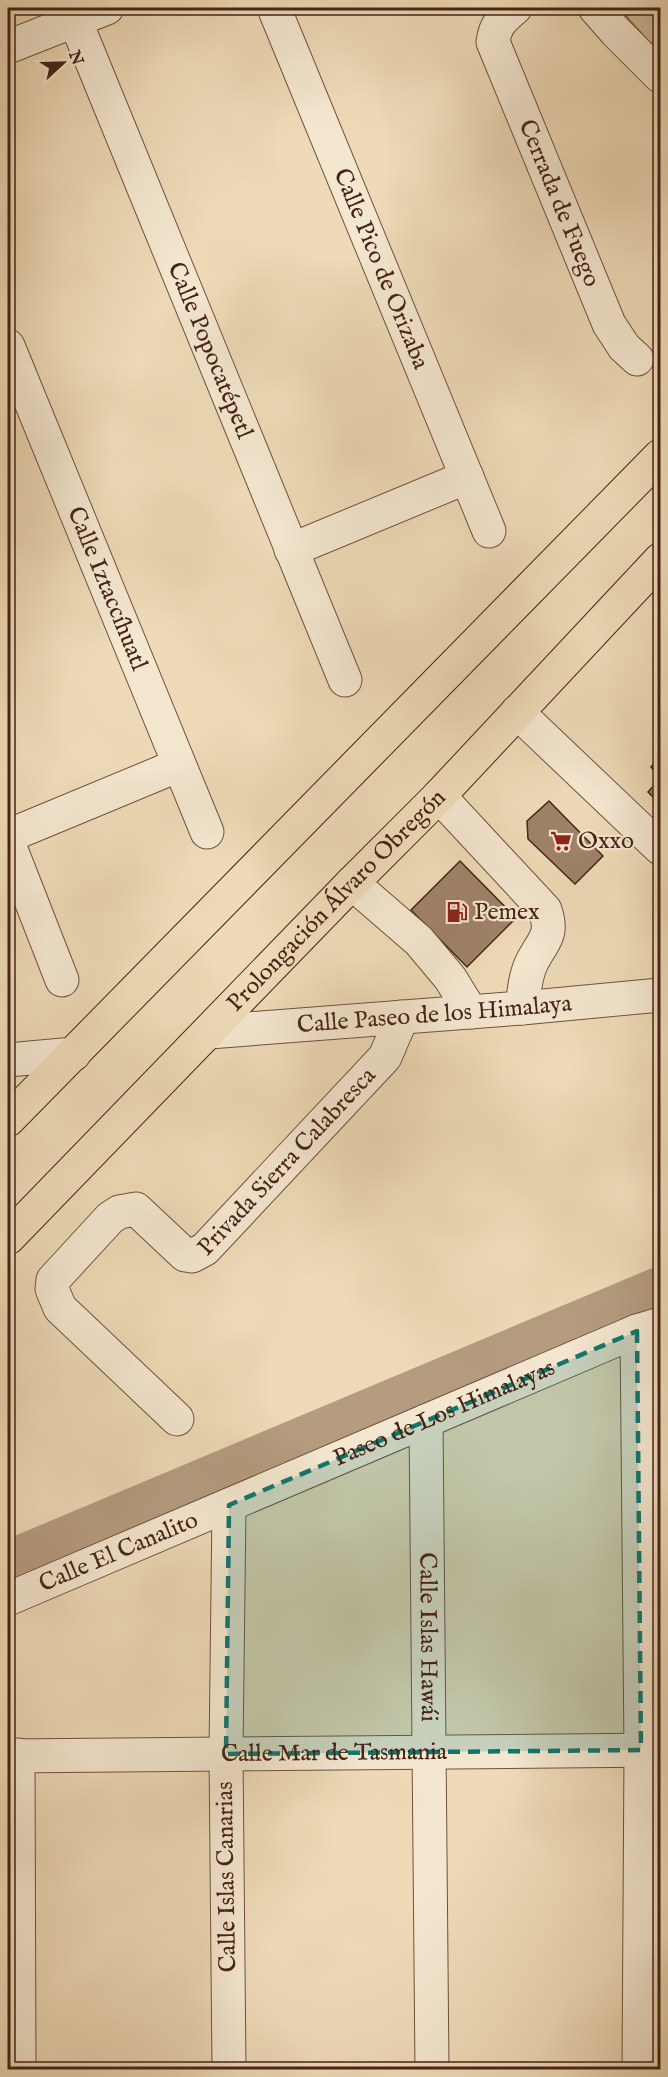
<svg xmlns="http://www.w3.org/2000/svg" width="668" height="2077" font-family="'IM FELL English',serif">
  <rect width="100%" height="100%" fill="#eedab7"/>
  <filter id="stains"><feTurbulence type="fractalNoise" baseFrequency=".00333" numOctaves="4"/><feColorMatrix values="0 0 0 0 .2 0 0 0 0 .09 0 0 0 0 .02 0 0 0 .5 -.17"/></filter>
  <radialGradient id="worn" r=".72"><stop offset=".6" stop-color="#630" stop-opacity="0"/><stop offset="1" stop-color="#630" stop-opacity=".3"/></radialGradient>
  <!-- green -->
  <path fill="#d2bb9c" stroke="#8c6f59" stroke-width="1.5" d="M 619,8 L 660,8 L 660,54 Z"/>
  <g fill="none" stroke-linecap="round" stroke-linejoin="round">
    <!-- river -->
    <path stroke="#b59c80" stroke-width="54" d="M 8,1568 L 660,1294"/>
  </g>
  <!-- building -->
  <path fill="#9e826a" stroke="#472316" stroke-width="1.5" d="M 660,757 L 660,778 L 651,767 Z
    M 660,779 L 660,804 L 648,792 Z
    M 549,801 L 603,856 L 575,884 L 528,839 L 527,821 Z
    M 460,861 L 516,918 L 467,967 L 411,910 Z"/>
  <g fill="none" stroke-linecap="round" stroke-linejoin="round">
    <defs>
      <g id="minor">
        <path id="s1" d="M 274,8 L 489,531"/>
        <path id="s2" d="M 515,8 C 503,18 495,25 493,42 L 609,324 L 624,347 L 637,359"/>
        <path d="M 595,8 L 616,32 L 660,76"/>
        <path id="s3" d="M 75,20 L 345,680"/>
        <path d="M 8,47 L 107,8"/>
        <path id="s4" d="M 8,346 L 207,832"/>
        <path d="M 291,550 L 467,477"/>
        <path d="M 517,712 L 660,848"/>
        <path d="M 439,796 L 545,910 C 554,936 543,940 532,962 C 525,976 524,992 522,1008"/>
        <path d="M 8,836 L 179,765"/>
        <path d="M 8,842 L 62,980"/>
        <path d="M 352,883 L 419,941 L 450,978 L 471,1012"/>
        <path id="s5" d="M 209,1032 L 522,1008 L 660,995"/>
        <path d="M 8,1060 L 74,1054"/>
        <path d="M 637,1331 L 641,1750 L 639,2070"/>
        <path id="s6" d="M 177,1419 L 60,1308 L 52,1289 L 53,1280 L 110,1218 L 119,1212 L 136,1209 L 185,1255 L 192,1256 L 205,1249 L 385,1057 L 402,1017"/>
        <path id="s7" d="M 426,1421 L 432,2070"/>
        <path id="s8" d="M 8,1599 L 637,1331 L 660,1324"/>
        <path d="M 18,1755 L 19,2070"/>
        <path id="s9" d="M 8,1756 L 660,1750"/>
        <path d="M 229,2070 L 226,1754 L 229,1505"/>
      </g>
      <g id="major">
        <path d="M 8,1120 L 660,456"/>
        <path id="s10" d="M 8,1238 L 352,883 L 439,796 L 660,560"/>
      </g>
    </defs>
    <!-- minor casing -->
    <use href="#minor" stroke="#71513e" stroke-width="35"/>
    <!-- major casing -->
    <use href="#major" stroke="#472316" stroke-width="35"/>
    <!-- minor -->
    <use href="#minor" stroke="#f4e7d0" stroke-width="33"/>
    <!-- major -->
    <use href="#major" stroke="#eedab7" stroke-width="33"/>
  </g>
  <!-- marked area -->
  <path fill="#0f766e" fill-opacity="0.2" stroke="#0f766e" stroke-width="4.5" stroke-dasharray="12 8" stroke-linejoin="round" d="M 637,1331 L 641,1750 L 226,1754 L 229,1505 Z"/>
  <!-- icons -->
  <defs>
    <symbol id="supermarket-bare" viewBox="-9 -9 18 18"><path d="M-6-5.5h2.5l.6 2H6L4.5 2H-2.5L-4.4-4H-6ZM-1.5 3.2a1.3 1.3 0 1 0 .1 0ZM3 3.2a1.3 1.3 0 1 0 .1 0Z" fill="#8f2418" stroke="#f4e7d0" stroke-width="2.5" paint-order="stroke"/></symbol>
    <symbol id="fuel-bare" viewBox="-9 -9 18 18"><path d="M-5.5-6h7V0h2V4h1.3V-2.5L3-4.5l.8-.8L6-3V5H2.5V1h-1V6h-7ZM-4.2-4.7v3.2H.2V-4.7Z" fill="#8f2418" stroke="#f4e7d0" stroke-width="2.5" paint-order="stroke"/></symbol>
  </defs>
  <g fill-rule="evenodd">
    <use href="#supermarket-bare" x="546" y="826" width="30" height="30"/>
    <use href="#fuel-bare" x="442" y="897" width="30" height="30"/>
  </g>
  <g text-anchor="middle" dominant-baseline="central" stroke-width="4.5" stroke-linejoin="round" paint-order="stroke">
    <!-- street labels -->
    <g font-size="24" fill="#472316" stroke="#f4e7d0">
      <text stroke="none"><textPath href="#s2" startOffset="216">Cerrada de Fuego</textPath></text>
      <text stroke="none"><textPath href="#s1" startOffset="282">Calle Pico de Orizaba</textPath></text>
      <text stroke="none"><textPath href="#s3" startOffset="357">Calle Popocatépetl</textPath></text>
      <text stroke="none"><textPath href="#s4" startOffset="262">Calle Iztaccíhuatl</textPath></text>
      <text stroke="none"><textPath href="#s10" startOffset="471">Prolongación Álvaro Obregón</textPath></text>
      <text stroke="none"><textPath href="#s5" startOffset="226">Calle Paseo de los Himalaya</textPath></text>
      <text stroke="none"><textPath href="#s6" startOffset="512">Privada Sierra Calabresca</textPath></text>
      <text stroke="none"><textPath href="#s8" startOffset="474">Paseo de Los Himalayas</textPath></text>
      <text stroke="none"><textPath href="#s8" startOffset="120">Calle El Canalito</textPath></text>
      <text stroke="none"><textPath href="#s7" startOffset="216">Calle Islas Hawái</textPath></text>
      <text stroke="none"><textPath href="#s9" startOffset="326">Calle Mar de Tasmania</textPath></text>
      <text transform="translate(227 1877) rotate(-91)">Calle Islas Canarias</text>
    </g>
    <!-- poi labels -->
    <g font-size="24" fill="#472316" stroke="#f4e7d0" text-anchor="start">
      <text x="578" y="841">Oxxo</text>
      <text x="474" y="912">Pemex</text>
    </g>
  </g>
  <!-- margin -->
  <rect width="668" height="2077" fill="none" stroke="#eedab7" stroke-width="30"/>
  <rect x="9" y="9" width="650" height="2059" fill="none" stroke="#472316" stroke-width="3"/>
  <rect x="15" y="15" width="638" height="2047" fill="none" stroke="#472316" stroke-width="1.5"/>
  <!-- north arrow -->
  <g transform="translate(63 63) rotate(68)" stroke="#f4e7d0" stroke-width="4.5" paint-order="stroke">
  <path d="M0-4.5L10 22L0 15L-10 22Z" fill="#472316"/>
  <text y="-9" font-size="16" font-weight="bold" text-anchor="middle" fill="#472316">N</text>
  </g>
  <rect width="100%" height="100%" filter="url(#stains)"/>
  <rect width="100%" height="100%" fill="url(#worn)"/>
</svg>
